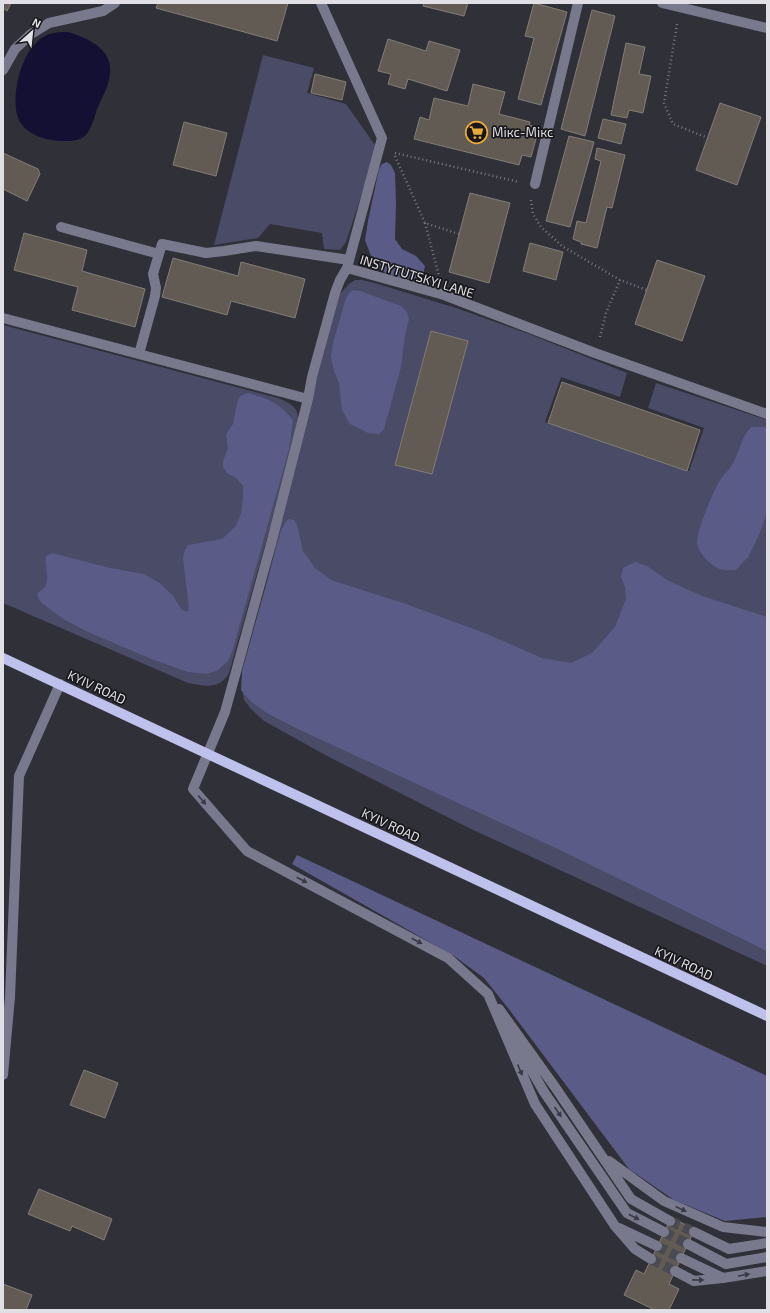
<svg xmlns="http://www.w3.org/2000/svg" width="770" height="1313" font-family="'Exo 2',sans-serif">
  <rect width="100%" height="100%" fill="#2f3038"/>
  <!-- green -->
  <path fill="#494b67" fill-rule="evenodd" d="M 263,55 L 314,68 L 307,93 L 346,104 L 377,148 L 346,242 L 340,250 L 324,249 L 322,233 L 270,224 L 258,238 L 214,245 Z
    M 355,280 L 362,280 L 378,284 L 459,309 L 529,334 L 627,373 L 620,397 L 561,377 L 545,422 L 687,471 L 689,471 L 704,428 L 648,408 L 656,383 L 767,420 L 767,966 L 469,828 L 327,756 L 264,721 L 251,709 L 244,700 L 242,689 L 290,484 L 313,391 L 339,295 L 349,284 ZM 431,331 L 468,341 L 432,474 L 395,464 Z
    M 3,325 L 278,398 C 300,407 300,412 296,435 L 229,673 C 220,690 205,686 188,683 L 3,603 Z"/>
  <!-- forest -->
  <path fill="#5a5c87" d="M 387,162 L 391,165 L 395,173 L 396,203 L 395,239 L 402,249 L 416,256 L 425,266 L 423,275 L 416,279 L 400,278 L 381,271 L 374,264 L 365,240 L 368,221 L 379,169 L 382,164 Z
    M 353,290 L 360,291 L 401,306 L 407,312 L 409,319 L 405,335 L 401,367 L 397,382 L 384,429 L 379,434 L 368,433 L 350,424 L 342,410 L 339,383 L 334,371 L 331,357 L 333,343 L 346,298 L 349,293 Z
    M 248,393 C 269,399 278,402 293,420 L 289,449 L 233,649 L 228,661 L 218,670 L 207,674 L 188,672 L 154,660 L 88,632 L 65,620 L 43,604 L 39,600 L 37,594 C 39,592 42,590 44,588 C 51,578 44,566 46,556 L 52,553 L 110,568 L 144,574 L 160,583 L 173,596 L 182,610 L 187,612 L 189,609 L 183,558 L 185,550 L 188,545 L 222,539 L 236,526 L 241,513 L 243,498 L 243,486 L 235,477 L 228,474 L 223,467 L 223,461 L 228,448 L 226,434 L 233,424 L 237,404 L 240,396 Z
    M 751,427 L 765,427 L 767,428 L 767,512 L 759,535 L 748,557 L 736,570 C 722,571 716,570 706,559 C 702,555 698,549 697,543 C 696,532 715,486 722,477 C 724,474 728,471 730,468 C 740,454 739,440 751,427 Z
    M 289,519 L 294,520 L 297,525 L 303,551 L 315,568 L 331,580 L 406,604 L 487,634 L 542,658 L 571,663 L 592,653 L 615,627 L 626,599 L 625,587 L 621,577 L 623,568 L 635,562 L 647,566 L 667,580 L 702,596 L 767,617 L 767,951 L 562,851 L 300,730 C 279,719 255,710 241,690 L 242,671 L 281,531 L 286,521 Z
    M 297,855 L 767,1076 L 767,1217 L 725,1221 L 674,1200 L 629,1169 L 508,1008 L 484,978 L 454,956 L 292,864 Z"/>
  <!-- water -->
  <path fill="#131034" d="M 68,32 C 96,41 119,53 107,87 C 104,94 100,102 97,109 C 94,118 91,133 82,138 C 76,141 70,141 64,141 C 44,141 18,133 16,109 C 13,84 25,39 53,33 C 58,32 63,32 68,32 Z"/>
  <!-- building -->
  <path fill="#615b53" stroke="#847e75" d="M 3,3 L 11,3 L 7,11 L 3,8 Z
    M 158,3 L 288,3 L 277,41 L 156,8 Z
    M 424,3 L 468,3 L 464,16 L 423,6 Z
    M 534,3 L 567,12 L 541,105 L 518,99 L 534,38 L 525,36 Z
    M 592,10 L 615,16 L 585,136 L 561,129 Z
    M 388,39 L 426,51 L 429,41 L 460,50 L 447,91 L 408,79 L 405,89 L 388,84 L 391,74 L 378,71 Z
    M 626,43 L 645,47 L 639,74 L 651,76 L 643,113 L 629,110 L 627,118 L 611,115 Z
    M 315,74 L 346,82 L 342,100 L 311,93 Z
    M 473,84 L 505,92 L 499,114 L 530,122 L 529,125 L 539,128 L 531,157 L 522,155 L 519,165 L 414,139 L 420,117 L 429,120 L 434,98 L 468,106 Z
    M 720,103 L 761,117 L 737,185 L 696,170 Z
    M 603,119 L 626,124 L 621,144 L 598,138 Z
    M 184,122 L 227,133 L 216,176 L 173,165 Z
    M 569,136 L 594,142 L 570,227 L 546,221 Z
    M 597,148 L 625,155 L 612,208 L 607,207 L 597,248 L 581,244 L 581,242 L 573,239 L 577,221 L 586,223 L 601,161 L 595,159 Z
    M 3,153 L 38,169 L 40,174 L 27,201 L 3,189 Z
    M 470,193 L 510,203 L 489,283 L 449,272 Z
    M 24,233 L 87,250 L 82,271 L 145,289 L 135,327 L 72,310 L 78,287 L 14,270 Z
    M 530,243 L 563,252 L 556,280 L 523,271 Z
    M 173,258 L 238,276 L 241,262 L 305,279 L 295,318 L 231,301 L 227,315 L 162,297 Z
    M 657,260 L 705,276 L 682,341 L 635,324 Z
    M 431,331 L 468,341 L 432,474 L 395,465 Z
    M 562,382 L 700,430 L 687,471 L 548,423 Z
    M 84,1070 L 118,1083 L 105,1118 L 70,1105 Z
    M 39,1189 L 112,1219 L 104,1240 L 72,1226 L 70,1231 L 28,1214 Z
    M 671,1218 L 695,1229 L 669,1284 L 679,1289 L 669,1310 L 655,1310 L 624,1295 L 636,1270 L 644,1274 Z
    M 3,1284 L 32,1295 L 26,1310 L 3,1310 Z"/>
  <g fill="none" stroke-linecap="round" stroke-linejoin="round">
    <!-- minor-tunnel -->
    <path stroke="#494a52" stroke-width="10" stroke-dasharray="10 5" stroke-linecap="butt" d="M 670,1221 L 694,1232
      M 664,1232 L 688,1244
      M 657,1246 L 681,1258
      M 651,1259 L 675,1271"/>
    <!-- path -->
    <path stroke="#797981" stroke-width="2.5" stroke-dasharray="1 3" stroke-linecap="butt" d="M 677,24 L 664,103 L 673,124 L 708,138
      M 395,153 L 519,182
      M 395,156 L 425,223 L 459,234
      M 531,200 L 533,214 L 541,227 L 562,246 L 620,280 L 647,290
      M 425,223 L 439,276
      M 600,337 L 606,313 L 620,280"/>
    <!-- minor -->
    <path stroke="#78798d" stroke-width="10" d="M 321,3 L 382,138 L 347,268 L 444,295 L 595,353 L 767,414
      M 662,3 L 767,28
      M 3,70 L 15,49 L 31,34 L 49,23 L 103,11 L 115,3
      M 535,184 L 578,3
      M 61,227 L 159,254
      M 347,268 L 340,280 L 335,293 L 312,377 L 308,399 L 271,544 L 225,712 L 193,789 L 247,851 L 448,958 L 488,994 L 535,1104 L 615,1226 L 635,1249 L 651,1259
      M 3,318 L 308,399
      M 139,354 L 155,296 L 156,288 L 153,274 L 162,244 L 206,253 L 224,251 L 256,246 L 349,260
      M 499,1009 L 555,1087 L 631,1199 L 670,1221
      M 510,1033 L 544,1092 L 627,1213 L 664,1232
      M 3,1075 L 10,997 L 19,776 L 60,684
      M 609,1161 L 664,1201 L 723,1227 L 767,1232
      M 619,1228 L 657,1246
      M 694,1232 L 729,1249 L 767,1243
      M 688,1244 L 726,1264 L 767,1257
      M 681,1258 L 723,1278 L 767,1271
      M 675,1271 L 694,1281 L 723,1278"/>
    <!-- major -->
    <path stroke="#bec1eb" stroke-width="10" d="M 3,658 L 767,1016"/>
  </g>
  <!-- one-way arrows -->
  <defs><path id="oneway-solid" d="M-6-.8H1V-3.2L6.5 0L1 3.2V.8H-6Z"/></defs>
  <g fill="#3a3a44">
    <use href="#oneway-solid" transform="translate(202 800) rotate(49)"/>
    <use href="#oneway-solid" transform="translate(302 880) rotate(28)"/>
    <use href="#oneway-solid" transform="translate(417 941) rotate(28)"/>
    <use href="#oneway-solid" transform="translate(520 1070) rotate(67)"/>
    <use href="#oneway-solid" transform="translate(558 1112) rotate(56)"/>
    <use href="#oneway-solid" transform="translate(681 1209) rotate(24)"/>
    <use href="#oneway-solid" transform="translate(634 1217) rotate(27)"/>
    <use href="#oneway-solid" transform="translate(744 1275) rotate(-10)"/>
    <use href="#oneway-solid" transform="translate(698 1280) rotate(1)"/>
  </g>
  <!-- icons -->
  <defs>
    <symbol id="supermarket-ring" viewBox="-11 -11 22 22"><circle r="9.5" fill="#18181c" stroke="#eba939" stroke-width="1.5"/><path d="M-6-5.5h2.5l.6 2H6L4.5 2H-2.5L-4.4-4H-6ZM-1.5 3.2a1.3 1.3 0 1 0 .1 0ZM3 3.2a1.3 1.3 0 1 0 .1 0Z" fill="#eba939"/></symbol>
  </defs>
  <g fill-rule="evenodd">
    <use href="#supermarket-ring" x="464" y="120" width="25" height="25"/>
  </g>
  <g text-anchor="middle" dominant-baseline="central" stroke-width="3.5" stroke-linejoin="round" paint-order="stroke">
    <!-- poi labels -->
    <g font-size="13" fill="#dfdfe5" stroke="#18181c" text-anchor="start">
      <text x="492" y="132">Мікс-Мікс</text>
    </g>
    <!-- street labels -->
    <g font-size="13" fill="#dfdfe5" stroke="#18181c">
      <text transform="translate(417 276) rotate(17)">INSTYTUTSKYI LANE</text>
      <text transform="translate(97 687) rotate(25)">KYIV ROAD</text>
      <text transform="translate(391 825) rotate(25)">KYIV ROAD</text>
      <text transform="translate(684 963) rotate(25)">KYIV ROAD</text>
    </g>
  </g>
  <!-- border -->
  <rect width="770" height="1313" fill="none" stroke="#dfdfe5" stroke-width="8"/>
  <!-- north arrow -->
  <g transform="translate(32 32) rotate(27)" stroke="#18181c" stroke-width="3" paint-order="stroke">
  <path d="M0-3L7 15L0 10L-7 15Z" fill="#dfdfe5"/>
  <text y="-6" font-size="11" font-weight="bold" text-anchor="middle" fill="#dfdfe5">N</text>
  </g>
</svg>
